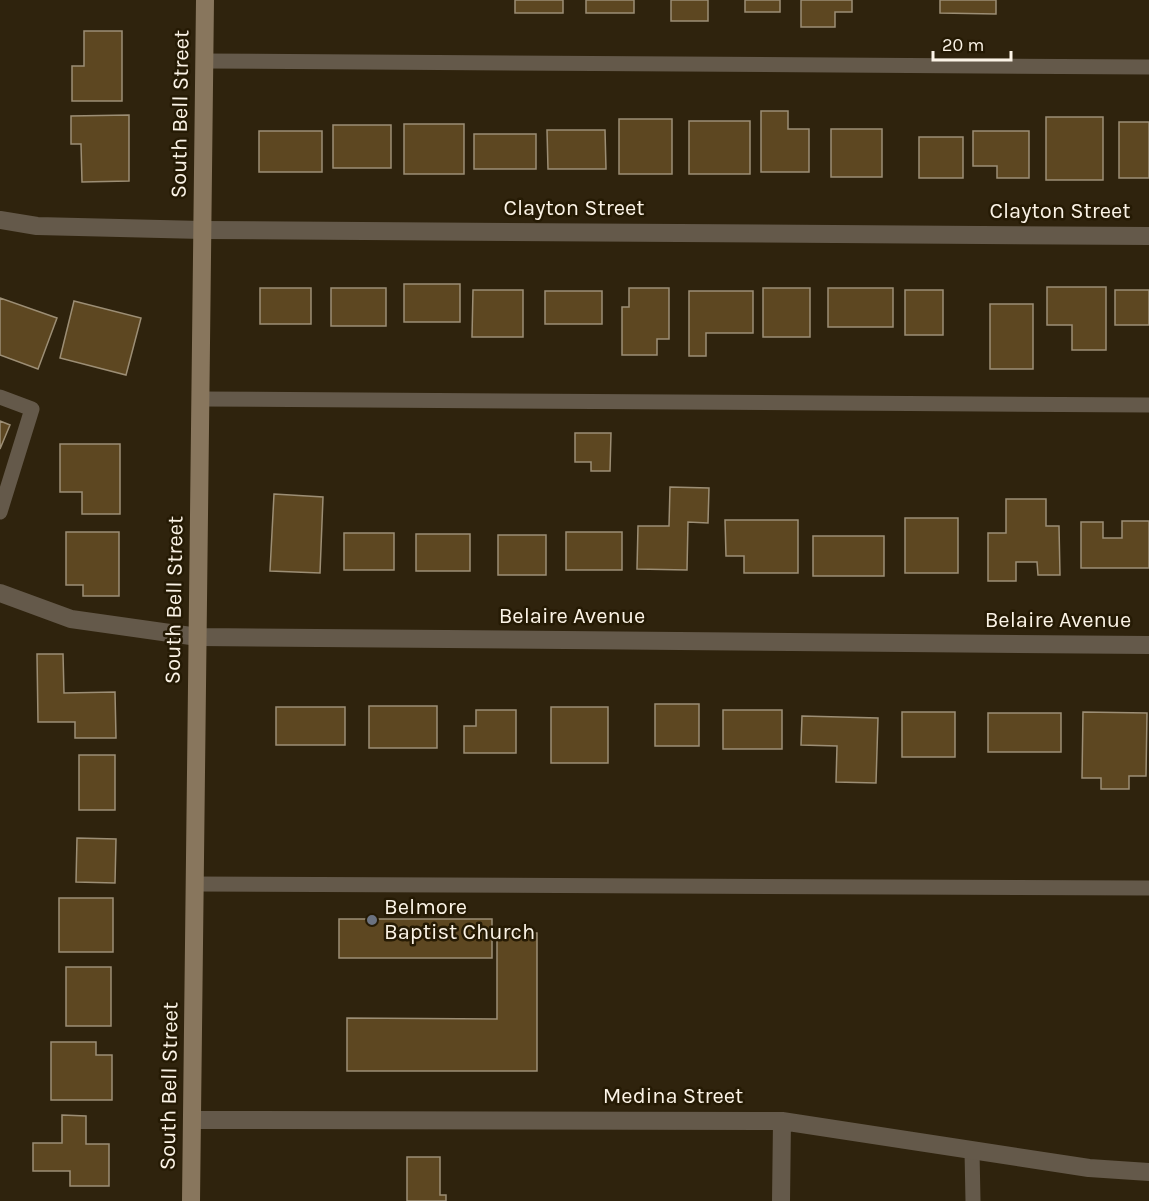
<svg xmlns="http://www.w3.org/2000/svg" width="1149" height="1201" font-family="Karla,sans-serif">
  <rect width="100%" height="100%" fill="#2f230d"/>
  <!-- building -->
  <path fill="#5d4721" stroke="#9c8e75" stroke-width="1.5" d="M 515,0 L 563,0 L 563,13 L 515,13 Z
    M 586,0 L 634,0 L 634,13 L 586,13 Z
    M 671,0 L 708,0 L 708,21 L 671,21 Z
    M 745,0 L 780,0 L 780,12 L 745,12 Z
    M 801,0 L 852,0 L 852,12 L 835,12 L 835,27 L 801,27 Z
    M 940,0 L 996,0 L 996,14 L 940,13 Z
    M 84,31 L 122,31 L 122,101 L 72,101 L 72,66 L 84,66 Z
    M 761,111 L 788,111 L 788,129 L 809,129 L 809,172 L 761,172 Z
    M 129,115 L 129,181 L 82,182 L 81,144 L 71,144 L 71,116 Z
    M 1046,117 L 1103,117 L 1103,180 L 1046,180 Z
    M 619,119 L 672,119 L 672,174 L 619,174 Z
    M 689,121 L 750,121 L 750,174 L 689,174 Z
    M 1119,122 L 1149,122 L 1149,178 L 1119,178 Z
    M 404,124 L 464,124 L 464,174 L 404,174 Z
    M 333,125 L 391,125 L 391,168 L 333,168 Z
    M 831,129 L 882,129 L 882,177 L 831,177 Z
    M 547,130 L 605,130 L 606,169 L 548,169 Z
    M 259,131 L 322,131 L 322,172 L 259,172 Z
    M 973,131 L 1029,131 L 1029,178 L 997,178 L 997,166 L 973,166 Z
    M 474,134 L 536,134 L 536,169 L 474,169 Z
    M 919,137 L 963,137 L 963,178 L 919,178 Z
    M 404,284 L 460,284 L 460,322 L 404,322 Z
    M 1047,287 L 1106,287 L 1106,350 L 1072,350 L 1072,325 L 1047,325 Z
    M 260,288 L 311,288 L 311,324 L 260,324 Z
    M 331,288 L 386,288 L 386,326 L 331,326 Z
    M 629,288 L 669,288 L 669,339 L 657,339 L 657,355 L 622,355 L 622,307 L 629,307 Z
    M 763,288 L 810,288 L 810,337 L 763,337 Z
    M 828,288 L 893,288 L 893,327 L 828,327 Z
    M 473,290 L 523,290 L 523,337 L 472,337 Z
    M 905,290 L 943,290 L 943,335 L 905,335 Z
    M 1115,290 L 1149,290 L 1149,325 L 1115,325 Z
    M 545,291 L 602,291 L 602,324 L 545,324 Z
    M 689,291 L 753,291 L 753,333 L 706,333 L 706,356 L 689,356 Z
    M 0,298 L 57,318 L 38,369 L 0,355 Z
    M 74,301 L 141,318 L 126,375 L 60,358 Z
    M 990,304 L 1033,304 L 1033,369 L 990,369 Z
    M 0,421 L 10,425 L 0,449 Z
    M 575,433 L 611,433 L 610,471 L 591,471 L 591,462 L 575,462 Z
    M 60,444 L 120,444 L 120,514 L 82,514 L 82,492 L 60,492 Z
    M 670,487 L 709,488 L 708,523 L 688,522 L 687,570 L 637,569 L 638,526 L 669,526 Z
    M 274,494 L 323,497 L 320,573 L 270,571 Z
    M 1006,499 L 1046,499 L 1046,526 L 1059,526 L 1060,575 L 1038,575 L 1037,562 L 1016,562 L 1016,581 L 988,581 L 988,533 L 1006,533 Z
    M 905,518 L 958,518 L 958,573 L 905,573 Z
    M 725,520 L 798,520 L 798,573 L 744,573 L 744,556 L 726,556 Z
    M 1122,521 L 1149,521 L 1149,568 L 1081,568 L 1081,522 L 1103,522 L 1103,538 L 1122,538 Z
    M 66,532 L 119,532 L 119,596 L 83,596 L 83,585 L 66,585 Z
    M 566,532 L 622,532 L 622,570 L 566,570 Z
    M 344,533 L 394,533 L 394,570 L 344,570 Z
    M 416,534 L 470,534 L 470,571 L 416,571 Z
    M 498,535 L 546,535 L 546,575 L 498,575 Z
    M 813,536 L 884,536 L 884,576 L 813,576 Z
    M 37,654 L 63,654 L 64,693 L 115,692 L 116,738 L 75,738 L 75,722 L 38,722 Z
    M 655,704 L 699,704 L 699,746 L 655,746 Z
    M 369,706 L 437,706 L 437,748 L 369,748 Z
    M 276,707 L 345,707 L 345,745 L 276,745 Z
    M 551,707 L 608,707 L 608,763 L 551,763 Z
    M 476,710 L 516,710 L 516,753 L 464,753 L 464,726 L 476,726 Z
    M 723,710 L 782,710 L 782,749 L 723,749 Z
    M 902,712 L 955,712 L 955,757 L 902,757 Z
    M 1083,712 L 1147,713 L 1146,776 L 1129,776 L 1129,789 L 1101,789 L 1101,778 L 1082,778 Z
    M 988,713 L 1061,713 L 1061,752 L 988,752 Z
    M 802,716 L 878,718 L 876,783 L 836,782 L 837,746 L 801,745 Z
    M 79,755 L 115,755 L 115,810 L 79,810 Z
    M 77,838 L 116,839 L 115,883 L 76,882 Z
    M 59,898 L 113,898 L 113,952 L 59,952 Z
    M 339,919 L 492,919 L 492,958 L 339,958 Z
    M 497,933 L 537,933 L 537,1071 L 347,1071 L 347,1018 L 497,1019 Z
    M 66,967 L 111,967 L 111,1026 L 66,1026 Z
    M 51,1042 L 96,1042 L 96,1055 L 112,1055 L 112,1100 L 51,1100 Z
    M 62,1115 L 86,1116 L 86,1144 L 109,1144 L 109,1186 L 70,1186 L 70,1171 L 33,1171 L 33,1143 L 62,1143 Z
    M 407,1157 L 440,1157 L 440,1195 L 446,1195 L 446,1201 L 407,1201 Z"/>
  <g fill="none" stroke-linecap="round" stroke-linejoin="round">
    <!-- lane -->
    <path stroke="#64594a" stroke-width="15" d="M 204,61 L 1149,67
      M 0,397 L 32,409 L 0,512
      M 200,399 L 1149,405
      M 195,884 L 1149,888
      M 972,1151 L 973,1201"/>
    <!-- street -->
    <path stroke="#64594a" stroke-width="18" d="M 0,220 L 37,226 L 202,230 L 1149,236
      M 0,593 L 71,619 L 198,637 L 1149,645
      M 192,1120 L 782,1121 L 1089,1168 L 1149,1172
      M 781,1201 L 782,1121"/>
    <!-- secondary -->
    <path stroke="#88765d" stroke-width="18" d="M 191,1201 L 205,0"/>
  </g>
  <!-- markers -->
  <circle fill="#6b7280" stroke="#251a04" stroke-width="2" cx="372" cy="920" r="6"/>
  <g text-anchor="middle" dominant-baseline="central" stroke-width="5" stroke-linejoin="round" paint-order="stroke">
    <!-- street labels -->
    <g font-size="22" fill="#fbf3e6" stroke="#251a04">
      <text transform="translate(180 114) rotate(-89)">South Bell Street</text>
      <text x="574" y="208">Clayton Street</text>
      <text x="1060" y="211">Clayton Street</text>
      <text transform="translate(174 600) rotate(-89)">South Bell Street</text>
      <text x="572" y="616">Belaire Avenue</text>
      <text x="1058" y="620">Belaire Avenue</text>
      <text transform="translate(169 1086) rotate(-89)">South Bell Street</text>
      <text x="673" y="1096">Medina Street</text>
    </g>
    <!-- poi labels -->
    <g font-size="22" fill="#fbf3e6" stroke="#251a04" text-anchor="start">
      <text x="384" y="907">Belmore<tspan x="384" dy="25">Baptist Church</tspan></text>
    </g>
  </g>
  <!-- scale -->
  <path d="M933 51v9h78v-9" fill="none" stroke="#fbf3e6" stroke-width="3"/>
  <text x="942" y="51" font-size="18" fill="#fbf3e6" stroke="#251a04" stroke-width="4.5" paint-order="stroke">20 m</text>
</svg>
